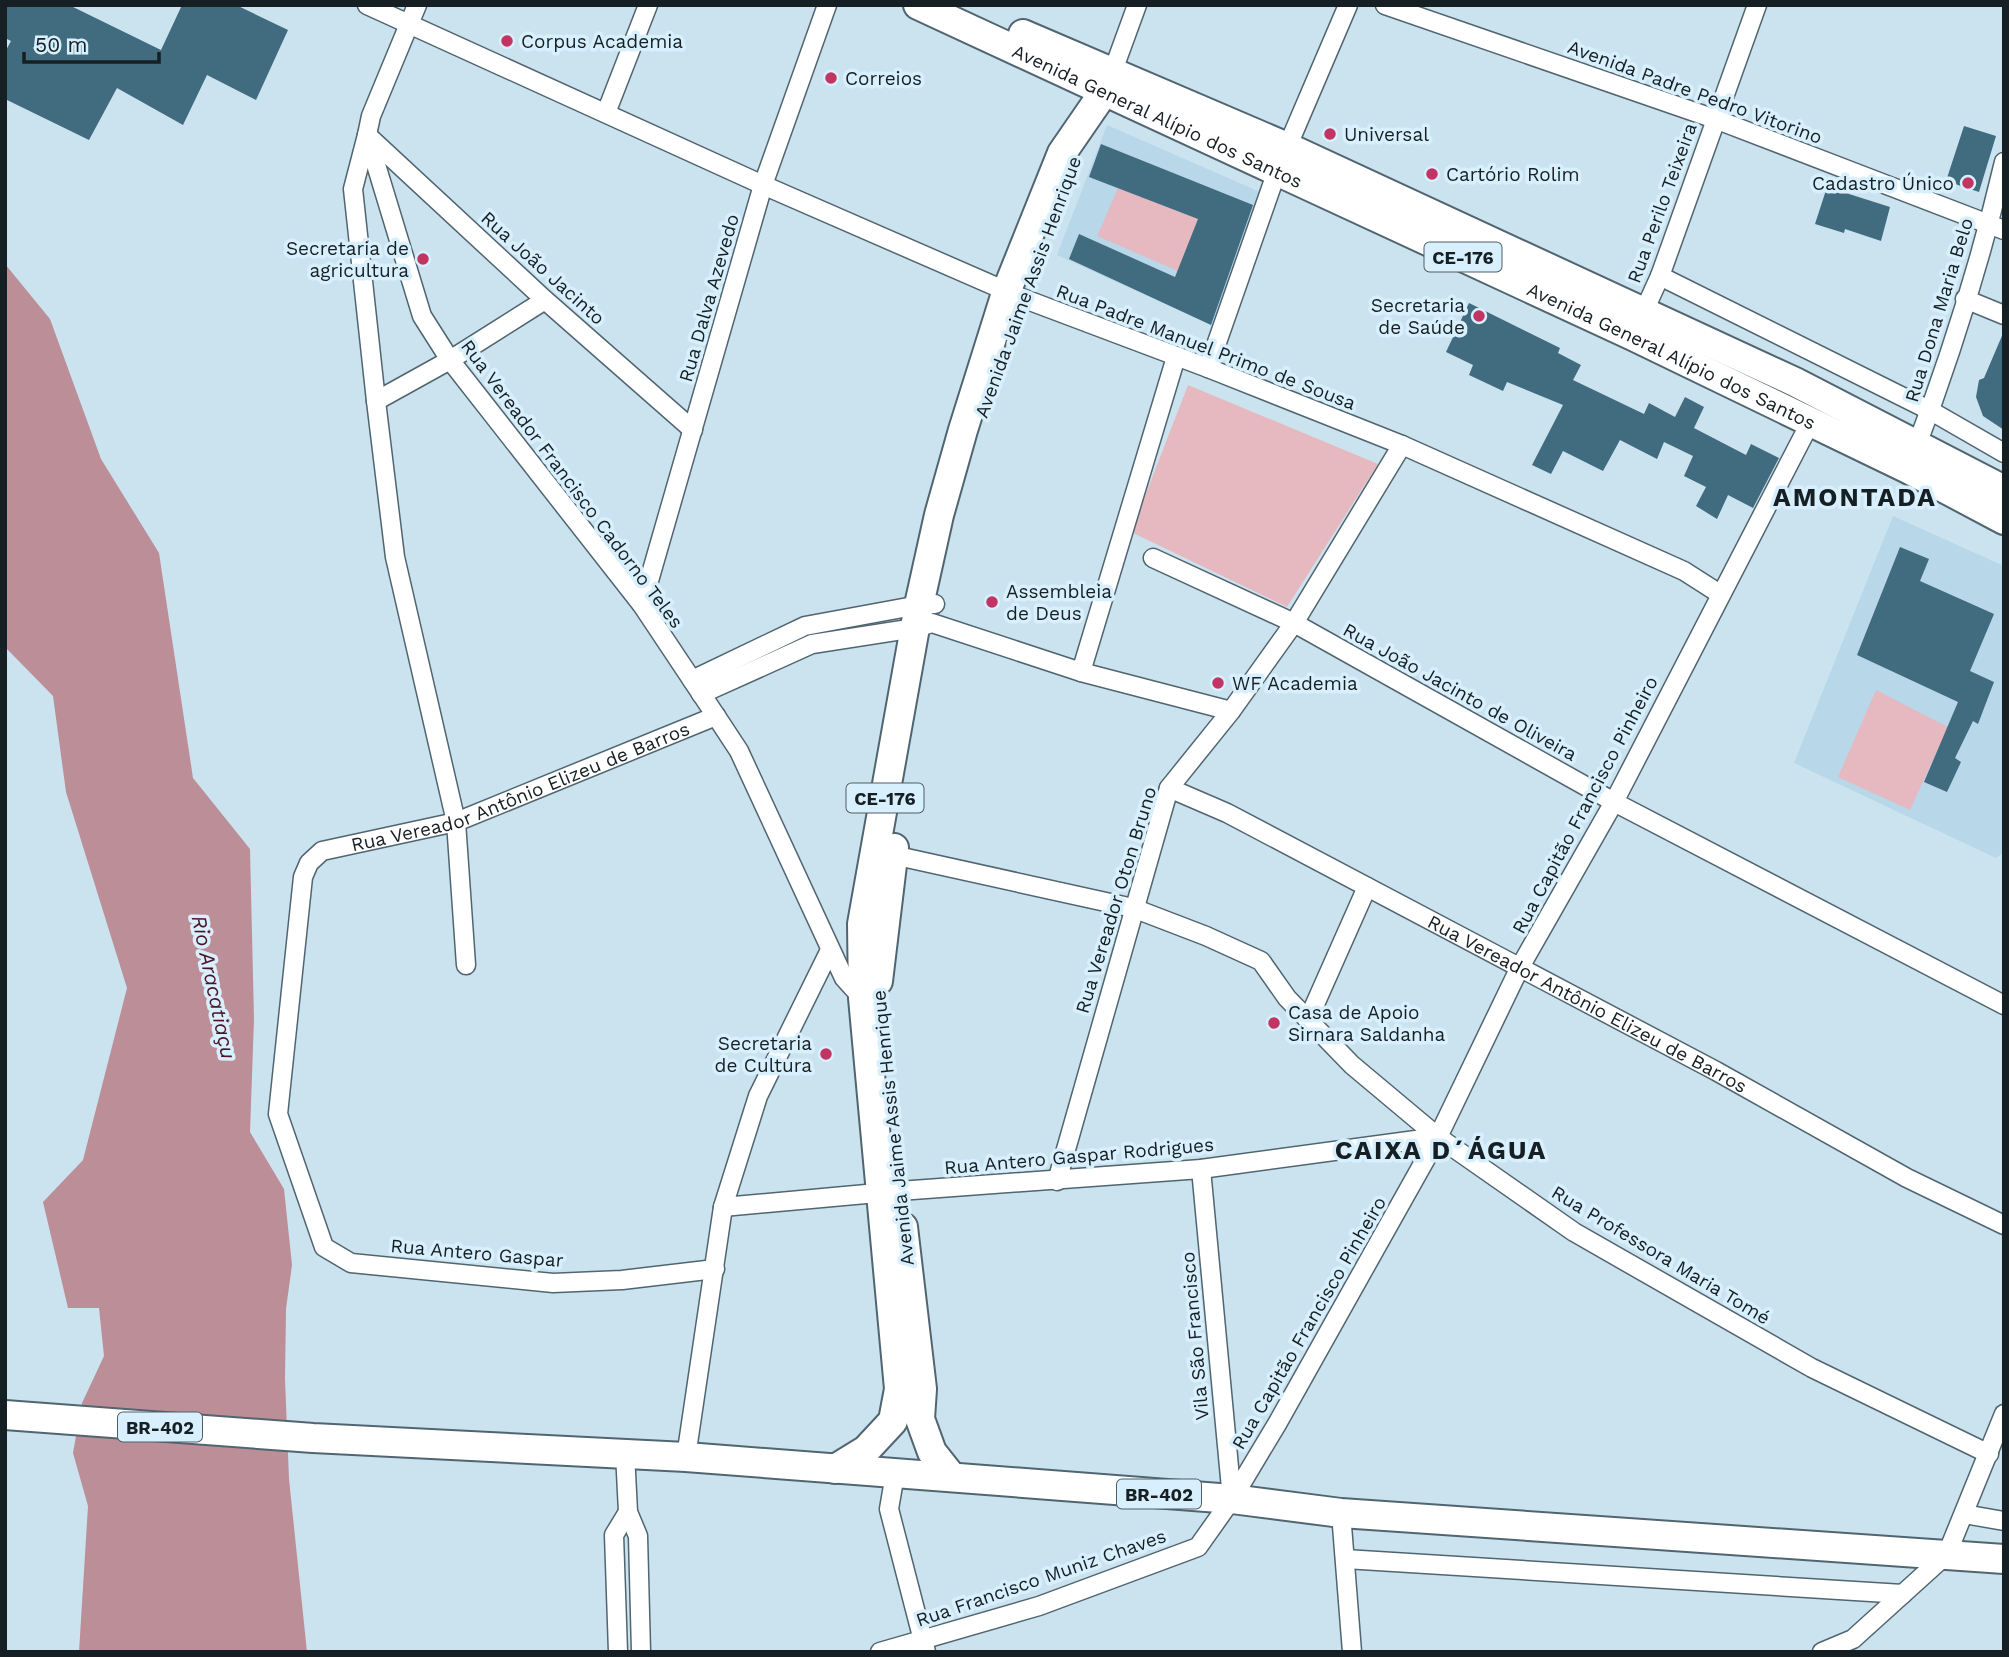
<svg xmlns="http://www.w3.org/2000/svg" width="2009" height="1657" font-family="'Work Sans',sans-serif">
  <rect width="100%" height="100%" fill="#cbe3ef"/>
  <!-- built -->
  <path fill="#b8d7e8" d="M 1107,125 L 1267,195 L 1218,328 L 1057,255 Z
    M 1893,516 L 2004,566 L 2004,852 L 1996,858 L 1794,763 Z"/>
  <!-- green -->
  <path fill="#e6b9c1" d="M 1118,188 L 1198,219 L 1178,271 L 1097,236 Z
    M 1188,385 L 1378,464 L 1287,607 L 1131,532 Z
    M 1876,690 L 1948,727 L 1910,810 L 1838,777 Z"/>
  <!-- water -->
  <path fill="#bc8e97" d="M 5,264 L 50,319 L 101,459 L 159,553 L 193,778 L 250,849 L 254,1019 L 250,1132 L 284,1189 L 292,1265 L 286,1309 L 285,1379 L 289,1479 L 307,1652 L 79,1652 L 88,1506 L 73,1453 L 82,1403 L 104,1356 L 99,1308 L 68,1308 L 43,1202 L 83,1160 L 127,988 L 66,792 L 53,696 L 5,647 Z"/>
  <!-- building -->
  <path fill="#416b7f" d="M 5,5 L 69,5 L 161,50 L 182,5 L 236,5 L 288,30 L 256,100 L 207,75 L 183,125 L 117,88 L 89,140 L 5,99 L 5,52 L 11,41 L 5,38 Z
    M 1964,126 L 1996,136 L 1979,192 L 1946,181 Z
    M 1101,144 L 1253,205 L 1211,325 L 1069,259 L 1079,234 L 1175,277 L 1198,219 L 1089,177 Z
    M 1827,187 L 1890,207 L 1881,241 L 1845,229 L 1844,233 L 1815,224 Z
    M 1469,303 L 1560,348 L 1558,353 L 1581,365 L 1573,380 L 1644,414 L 1649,403 L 1675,417 L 1685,397 L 1704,407 L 1694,428 L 1746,455 L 1751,444 L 1779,458 L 1753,508 L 1728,495 L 1717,519 L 1696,506 L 1706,487 L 1684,476 L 1693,456 L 1664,442 L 1657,459 L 1620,440 L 1603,471 L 1563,451 L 1551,474 L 1532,465 L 1563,405 L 1507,382 L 1503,391 L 1469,375 L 1473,365 L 1446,352 Z
    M 2004,331 L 2004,430 L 1983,416 L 1976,397 L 1979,380 L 1984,378 Z
    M 1900,547 L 1929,559 L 1920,581 L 1994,614 L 1970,671 L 1994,682 L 1978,724 L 1973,721 L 1955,758 L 1961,762 L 1947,792 L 1924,782 L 1958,702 L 1857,655 Z"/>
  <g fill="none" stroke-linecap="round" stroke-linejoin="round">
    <defs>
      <g id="minor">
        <path d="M 367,5 L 763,185 L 1022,298 L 1208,368 L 1402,445 L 1684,571 L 1720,594"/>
        <path d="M 417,5 L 371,116 L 367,135 L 422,316 L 450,360 L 642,605 L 716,716 L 739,751 L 844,978 L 863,999"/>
        <path d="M 1385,5 L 1715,119 L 2004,230"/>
        <path d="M 1110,79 L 1137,5"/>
        <path d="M 606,113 L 648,5"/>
        <path d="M 1660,276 L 1931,411 L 2004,453"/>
        <path d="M 1965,299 L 2004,315"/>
        <path d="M 1640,320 L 1660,276 L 1757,5"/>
        <path d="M 1208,368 L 1277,171 L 1348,5"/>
        <path d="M 376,401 L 450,360 L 545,300"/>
        <path d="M 1914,453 C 1950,358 1981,260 2004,162"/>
        <path d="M 1153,558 L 1294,623 L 1614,802 L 2004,1005"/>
        <path d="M 642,605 L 763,185 L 827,5"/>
        <path d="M 1081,672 L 1176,357"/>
        <path d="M 692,680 L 805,626 L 919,605 L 935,604"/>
        <path d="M 701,694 L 812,644 L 915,628 L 932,623 L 1081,672 L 1231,711"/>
        <path id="s1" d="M 1169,788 L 1227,813 L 1716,1071 L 1907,1178 L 2004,1225"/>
        <path d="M 893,855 L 1133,908 L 1206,936 L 1261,961 L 1287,998 L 1352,1065 L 1438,1137 L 1574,1232 L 1812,1368 L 1989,1454"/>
        <path d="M 466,965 L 456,822 L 395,557 L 376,401 L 353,189 L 367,135 L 545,300 L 693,430"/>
        <path d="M 1308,1020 L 1367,887"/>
        <path d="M 1201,1169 L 1232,1499"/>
        <path d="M 1057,1181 L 1169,788 L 1231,711 L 1294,623 L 1402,445"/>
        <path d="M 723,1207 L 899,1191 L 1201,1169 L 1438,1137"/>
        <path id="s2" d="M 715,1269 L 622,1280 L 553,1283 L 351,1263 L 324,1247 L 278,1114 L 303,877 L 309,863 L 322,851 L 456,822 L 716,716"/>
        <path d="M 625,1453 L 628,1512 L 638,1536 L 641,1652"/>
        <path d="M 686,1457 L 723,1207 L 758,1096 L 830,950"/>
        <path d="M 895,1474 L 889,1509 L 926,1652"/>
        <path d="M 1341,1513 L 1352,1652"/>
        <path d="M 1964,1514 L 2004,1521"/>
        <path d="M 1345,1559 L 1903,1594"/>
        <path d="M 618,1652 L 614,1535 L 628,1512"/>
        <path d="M 880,1652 L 1039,1606 L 1198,1547 L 1232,1499 L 1277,1424 L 1438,1137 L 1520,967 L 1614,802 L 1810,423"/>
        <path d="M 1822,1652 L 1853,1639 L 1947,1554 L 2004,1414"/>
      </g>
      <g id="primary">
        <path id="s3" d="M 918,5 L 1633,336 L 1908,469 L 2004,520"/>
        <path d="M 1023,34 L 1287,147 L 1795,382 L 2004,490"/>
        <path d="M 878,981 L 894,848"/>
        <path d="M 903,1227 L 922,1389 L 920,1419 L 932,1452 L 951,1476"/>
        <path d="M 5,1415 L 313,1438 L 686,1457 L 1232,1499 L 1341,1513 L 2004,1559"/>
        <path d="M 835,1469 L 866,1450 L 893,1421 L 899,1389 L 863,998 L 862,924 L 919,605 L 939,515 L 963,430 L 1007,290 L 1062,153 L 1104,92"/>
      </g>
    </defs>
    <!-- minor casing -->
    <use href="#minor" stroke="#506570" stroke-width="21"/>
    <!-- primary casing -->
    <use href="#primary" stroke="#506570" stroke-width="32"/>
    <!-- minor -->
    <use href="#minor" stroke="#fff" stroke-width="18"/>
    <!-- primary -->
    <use href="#primary" stroke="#fff" stroke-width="28"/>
  </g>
  <!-- markers -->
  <g fill="#c23563" stroke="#d8f0fd" stroke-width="2.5">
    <circle cx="507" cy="41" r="7"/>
    <circle cx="831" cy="78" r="7"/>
    <circle cx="1330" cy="134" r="7"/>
    <circle cx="1432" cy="174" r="7"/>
    <circle cx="1968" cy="183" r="7"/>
    <circle cx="423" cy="259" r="7"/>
    <circle cx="1479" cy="316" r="7"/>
    <circle cx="992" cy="602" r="7"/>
    <circle cx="1218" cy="683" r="7"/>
    <circle cx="1274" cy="1023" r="7"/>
    <circle cx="826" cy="1054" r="7"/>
  </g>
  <g text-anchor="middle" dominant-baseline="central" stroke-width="7" stroke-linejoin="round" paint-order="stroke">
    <!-- shield labels -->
    <g fill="#d8f0fd" stroke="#505e64" stroke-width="2">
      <rect x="1424.5" y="242.5" width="77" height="29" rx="5"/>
      <rect x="846.5" y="783.5" width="77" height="29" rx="5"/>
      <rect x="118" y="1412.5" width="84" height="29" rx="5"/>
      <rect x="1117" y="1479.5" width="84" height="29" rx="5"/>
    </g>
    <g font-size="18" font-weight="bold" fill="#161f23">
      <text x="1463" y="257">CE-176</text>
      <text x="885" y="798">CE-176</text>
      <text x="160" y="1427">BR-402</text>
      <text x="1159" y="1494">BR-402</text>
    </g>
    <!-- poi labels -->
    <g font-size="19" fill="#161f23" stroke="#d8f0fd" text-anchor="start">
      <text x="521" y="41">Corpus Academia</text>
      <text x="845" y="78">Correios</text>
      <text x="1344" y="134">Universal</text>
      <text x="1446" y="174">Cartório Rolim</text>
      <text x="1954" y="183" text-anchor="end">Cadastro Único</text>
      <text x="409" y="248" text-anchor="end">Secretaria de<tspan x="409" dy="22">agricultura</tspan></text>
      <text x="1465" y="305" text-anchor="end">Secretaria<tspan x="1465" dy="22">de Saúde</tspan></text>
      <text x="1006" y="591">Assembleia<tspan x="1006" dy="22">de Deus</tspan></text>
      <text x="1232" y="683">WF Academia</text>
      <text x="1288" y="1012">Casa de Apoio<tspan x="1288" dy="22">Sirnara Saldanha</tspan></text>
      <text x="812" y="1043" text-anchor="end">Secretaria<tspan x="812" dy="22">de Cultura</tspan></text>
    </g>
    <!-- street labels -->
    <g font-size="19" fill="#161f23" stroke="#d8f0fd">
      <text transform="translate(1695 92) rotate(20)">Avenida Padre Pedro Vitorino</text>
      <text stroke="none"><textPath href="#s3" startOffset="264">Avenida General Alípio dos Santos</textPath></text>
      <text transform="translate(1662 203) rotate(-70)">Rua Perilo Teixeira</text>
      <text transform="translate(543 268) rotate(42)">Rua João Jacinto</text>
      <text transform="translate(1028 287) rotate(-70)">Avenida Jaime Assis Henrique</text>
      <text transform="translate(709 298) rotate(-74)">Rua Dalva Azevedo</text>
      <text transform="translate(1939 310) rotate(-73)">Rua Dona Maria Belo</text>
      <text transform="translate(1206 347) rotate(21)">Rua Padre Manuel Primo de Sousa</text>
      <text stroke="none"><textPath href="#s3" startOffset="831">Avenida General Alípio dos Santos</textPath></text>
      <text transform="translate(572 484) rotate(53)">Rua Vereador Francisco Cadorno Teles</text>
      <text transform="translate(1460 692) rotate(29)">Rua João Jacinto de Oliveira</text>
      <text stroke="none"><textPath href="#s2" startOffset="1018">Rua Vereador Antônio Elizeu de Barros</textPath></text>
      <text transform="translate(1585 805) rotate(-62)">Rua Capitão Francisco Pinheiro</text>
      <text transform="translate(1116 900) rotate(-73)">Rua Vereador Oton Bruno</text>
      <text stroke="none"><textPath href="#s1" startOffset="471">Rua Vereador Antônio Elizeu de Barros</textPath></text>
      <text transform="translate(893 1128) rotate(-96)">Avenida Jaime Assis Henrique</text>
      <text transform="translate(1079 1156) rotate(-5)">Rua Antero Gaspar Rodrigues</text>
      <text transform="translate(477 1253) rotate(5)">Rua Antero Gaspar</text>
      <text transform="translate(1661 1255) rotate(31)">Rua Professora Maria Tomé</text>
      <text transform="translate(1309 1323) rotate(-60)">Rua Capitão Francisco Pinheiro</text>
      <text transform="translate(1195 1336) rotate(-95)">Vila São Francisco</text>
      <text transform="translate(1041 1578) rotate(-19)">Rua Francisco Muniz Chaves</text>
    </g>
    <!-- water labels -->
    <g font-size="21" font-style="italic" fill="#4c1324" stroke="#d8f0fd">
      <text transform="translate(214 987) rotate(78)">Rio Aracatiaçu</text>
    </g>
    <!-- district labels -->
    <g font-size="26" font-weight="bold" letter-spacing="2" fill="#161f23" stroke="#d8f0fd">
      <text x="1855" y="497">AMONTADA</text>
      <text x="1441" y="1150">CAIXA D´ÁGUA</text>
    </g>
  </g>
  <!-- border -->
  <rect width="2009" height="1657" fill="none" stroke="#161f23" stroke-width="14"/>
  <!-- scale -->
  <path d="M24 52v10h135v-10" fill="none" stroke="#161f23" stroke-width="3.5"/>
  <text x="35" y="52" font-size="21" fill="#161f23" stroke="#d8f0fd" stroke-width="5" paint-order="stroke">50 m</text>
</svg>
